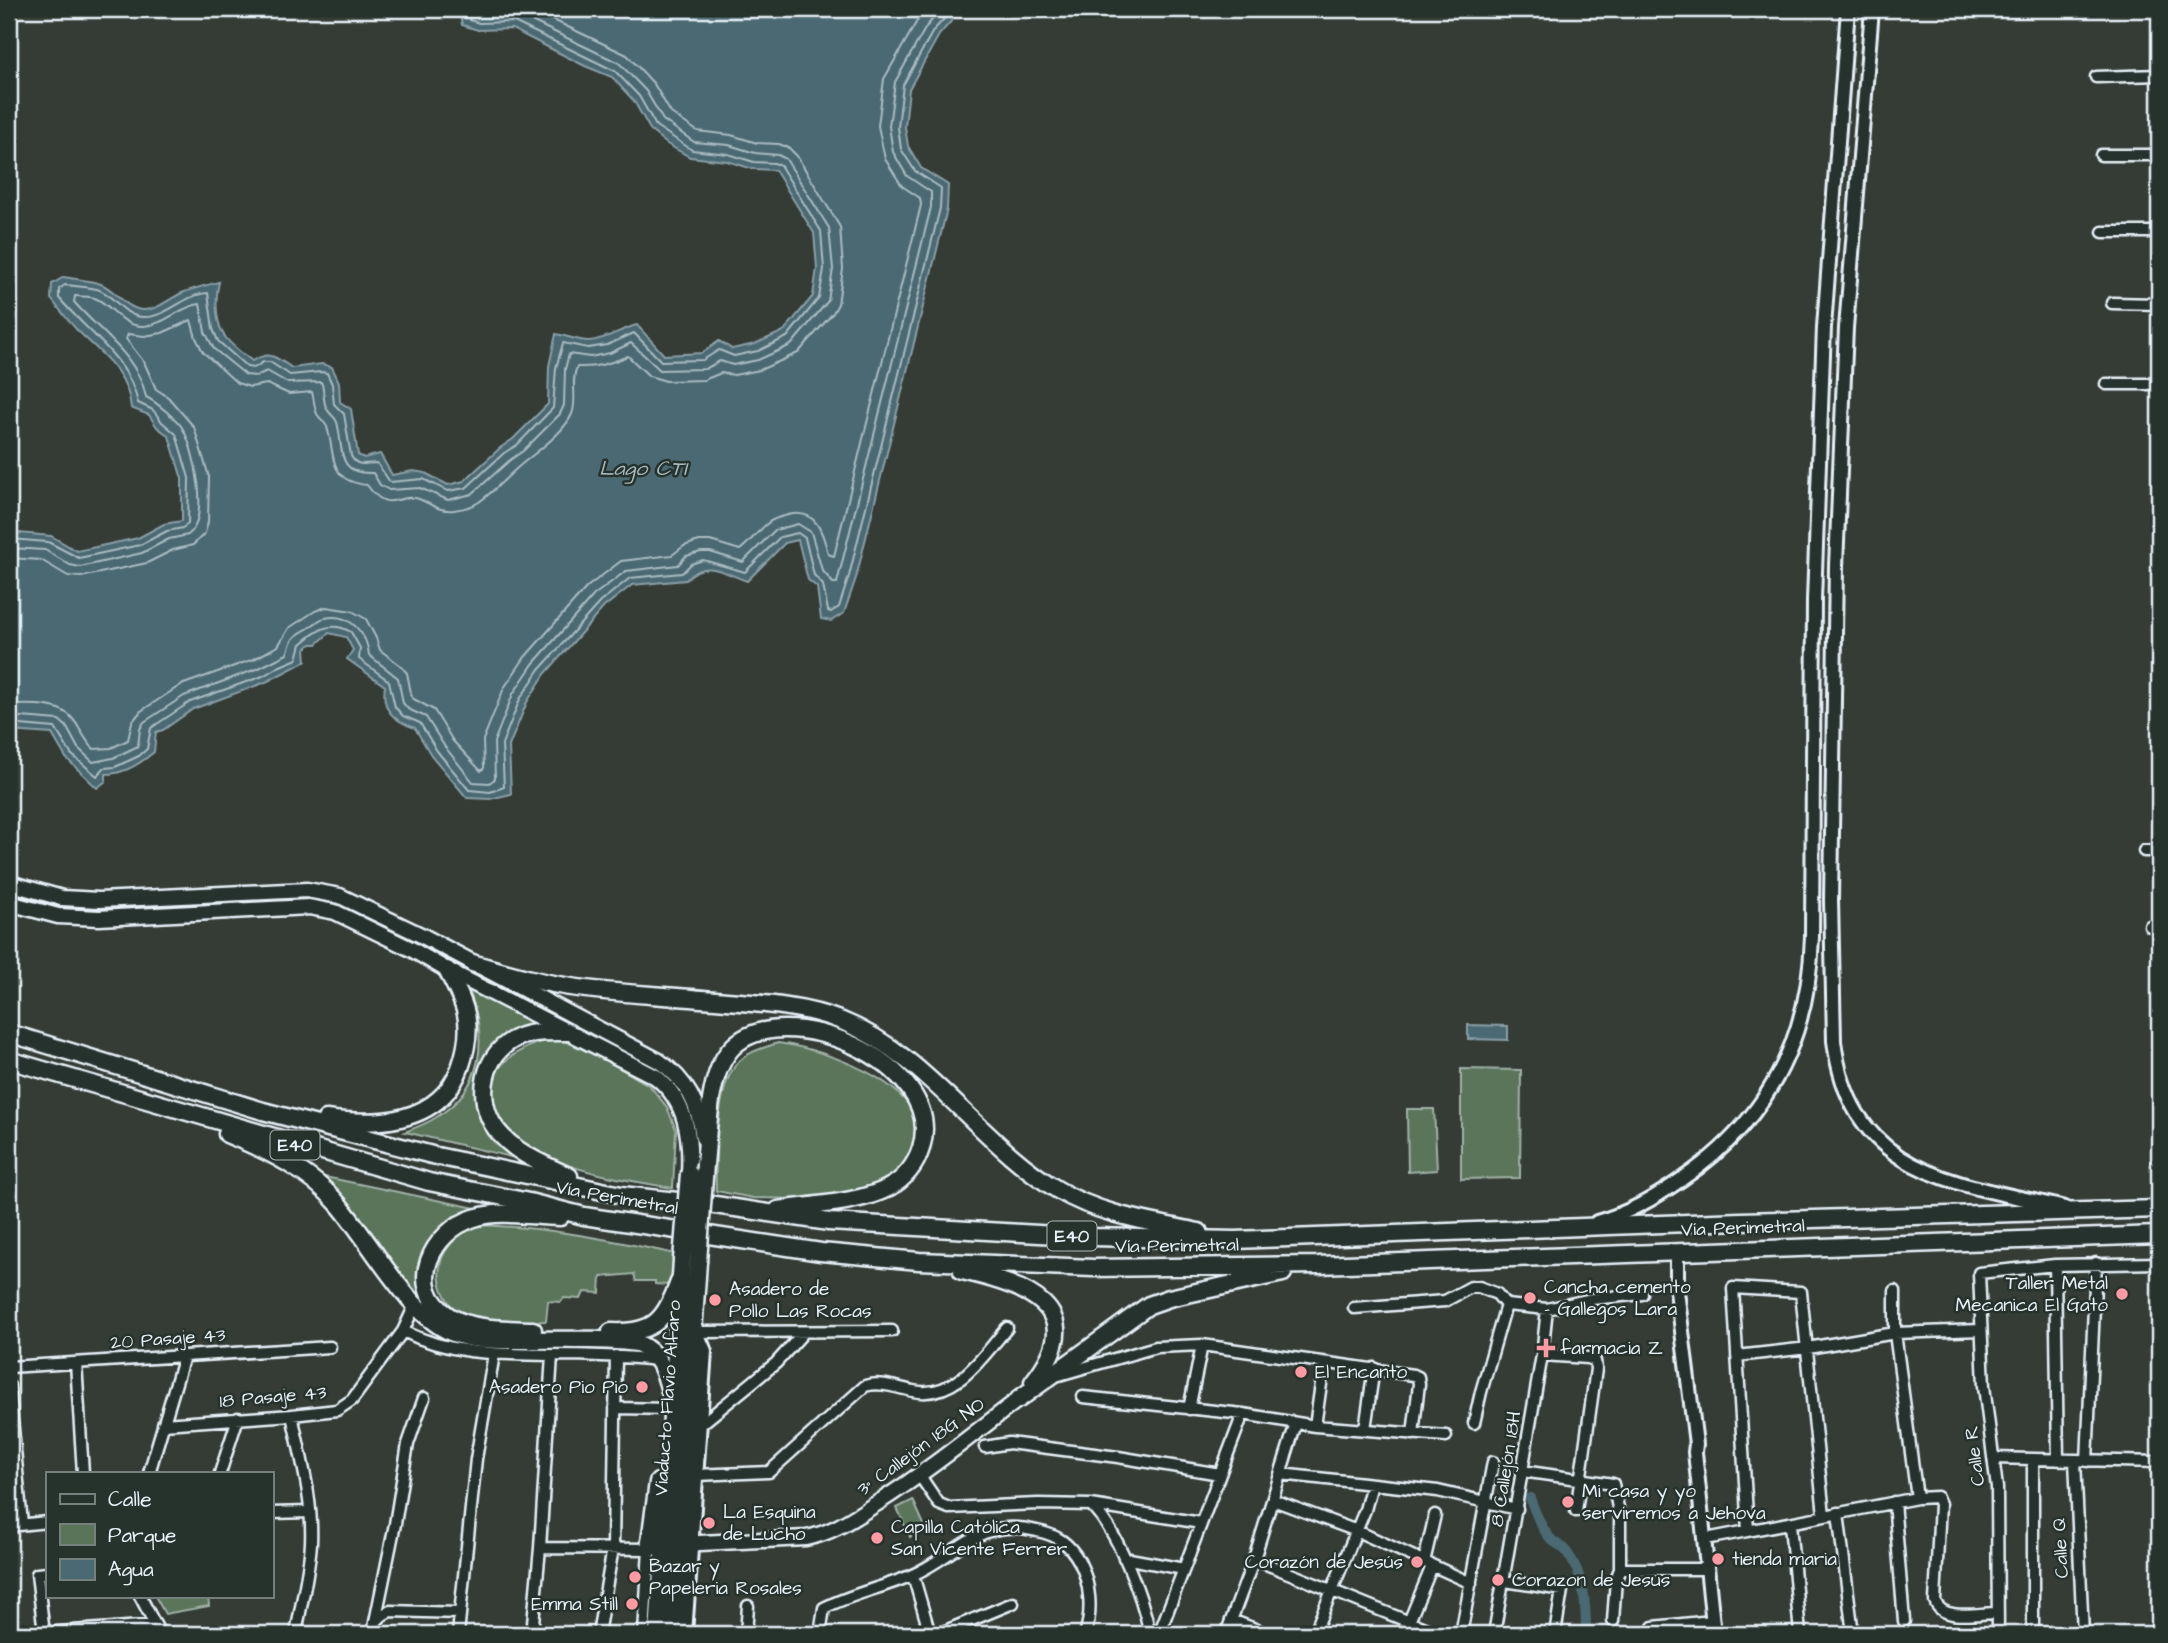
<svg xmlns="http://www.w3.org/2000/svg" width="2168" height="1643" font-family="'Architects Daughter',sans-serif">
  <rect width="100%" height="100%" fill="#343c35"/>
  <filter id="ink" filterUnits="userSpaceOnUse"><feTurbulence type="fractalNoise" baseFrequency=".0143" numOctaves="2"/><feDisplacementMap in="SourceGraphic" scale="14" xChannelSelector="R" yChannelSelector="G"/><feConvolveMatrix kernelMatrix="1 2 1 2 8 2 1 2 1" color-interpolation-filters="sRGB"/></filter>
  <g filter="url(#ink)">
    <!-- green -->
    <path fill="#5a745a" stroke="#a1b2a9" stroke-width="2" d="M 468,988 L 545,1023 L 488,1063 L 493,1134 L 502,1147 L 524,1160 L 405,1132 C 414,1128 426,1124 435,1118 C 485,1088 488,1038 468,988 Z
      M 545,1040 L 564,1041 L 601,1057 L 650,1086 L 667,1107 L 676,1130 L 673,1188 C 621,1179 491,1163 491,1092 C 492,1062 520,1049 545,1040 Z
      M 778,1043 C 812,1047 864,1066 891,1087 C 903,1096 912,1109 921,1120 L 916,1148 L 892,1180 L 849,1193 L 801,1199 L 753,1198 L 716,1191 C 715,1160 716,1091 735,1066 C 746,1052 762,1048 778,1043 Z
      M 1461,1069 L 1521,1070 L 1520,1178 L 1461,1179 Z
      M 1407,1109 L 1434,1109 L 1437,1170 L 1408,1172 Z
      M 325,1177 L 485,1210 L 454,1216 L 433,1236 L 421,1264 L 436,1315 L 420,1301 L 374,1235 Z
      M 472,1225 C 540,1226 609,1239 675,1254 L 670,1285 L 655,1284 L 655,1281 L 636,1281 L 634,1274 L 601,1277 L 600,1293 L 584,1292 L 581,1299 L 564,1298 L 561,1302 L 548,1301 L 546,1321 C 528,1321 486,1324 470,1319 C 445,1309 431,1276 445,1252 C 452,1240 461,1233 472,1225 Z
      M 913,1500 L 925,1527 L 910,1537 L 897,1508 Z
      M 155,1596 L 208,1596 L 209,1606 L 165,1614 Z"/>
    <!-- water -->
    <path fill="#4b6972" stroke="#8a9fa8" stroke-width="2" d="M 459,9 L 962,9 L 939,35 L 909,89 L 905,127 L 908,146 L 921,168 L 948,185 L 947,209 L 856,578 L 844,613 L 831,621 L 821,619 L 817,587 L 808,580 L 798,540 L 785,543 L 747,581 C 724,573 704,558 686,580 L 632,585 L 604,607 L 545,674 L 527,702 L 509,746 L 511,794 L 490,799 L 467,798 L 431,755 L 415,728 C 394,721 381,710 385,686 L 347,659 L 353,650 L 346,637 L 329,633 L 317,644 L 311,644 L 305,649 L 306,661 L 266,682 L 193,709 L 163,730 L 156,732 L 154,752 C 140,764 124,774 106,774 L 106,781 L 97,788 L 66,758 L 52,734 L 9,731 L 9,532 L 51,536 L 77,551 L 138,538 L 164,524 L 182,521 L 182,479 L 169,436 L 157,427 L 149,415 L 131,408 C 128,371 100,353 76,329 C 67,319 59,309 51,299 L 52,284 L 64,277 C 74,279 94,281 101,284 C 116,290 126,309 142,310 C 157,311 170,298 182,293 C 194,288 207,285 219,282 C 215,298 215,325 226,338 C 233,347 243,354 252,361 C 271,350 275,357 292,368 L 322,364 L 332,367 L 339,382 L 340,402 L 351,409 L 358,455 L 364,458 L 380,454 L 392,475 L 413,471 L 425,473 L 448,485 L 464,481 L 500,448 L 513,439 L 548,404 L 549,366 L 556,334 C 566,336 579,341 589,341 C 606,340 621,329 637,325 L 664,355 L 702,353 L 719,341 L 732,349 L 755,344 L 784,331 L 813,296 L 817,268 L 814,233 L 775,170 L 753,169 L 727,161 L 690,157 L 667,144 L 651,131 L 634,101 L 612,77 L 585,66 L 512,29 L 478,30 L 462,25 Z
      M 1468,1025 L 1508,1026 L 1508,1040 L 1468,1039 Z"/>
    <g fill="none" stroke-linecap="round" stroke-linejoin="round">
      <!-- shore -->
      <path stroke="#a9bbc2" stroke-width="2" d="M 9,539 L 48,542 L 79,558 L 140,545 L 167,531 L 183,528 L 188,523 L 189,478 L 176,434 L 162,422 L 153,410 L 138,403 C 129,358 87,332 59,298 L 59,289 L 65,285 C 75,286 88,287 97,289 C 114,294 123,317 143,317 C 167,318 184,294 208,293 L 213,329 L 218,341 L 247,367 L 254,368 L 263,362 L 270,362 L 290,375 L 321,372 L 327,373 L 332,384 L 334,404 L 344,414 L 351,456 C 357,468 366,463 377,463 L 390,482 L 423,479 L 448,491 L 466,488 L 504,453 L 517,445 L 553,408 L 556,368 L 563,343 L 588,348 L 607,345 L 634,333 L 661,361 L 703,360 L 719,350 L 734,356 L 758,351 L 787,337 L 819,298 L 824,269 L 821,231 L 780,165 L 774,163 L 754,162 L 728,154 L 692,150 L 656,126 L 639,96 L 615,71 L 514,22 L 479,23 L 470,20 L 466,9
        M 9,548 L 45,550 L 70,565 L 80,567 L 142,553 L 169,539 L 188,535 C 210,518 195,451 183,429 C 179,421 155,401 146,397 C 138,356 100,332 74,302 L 75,296 C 82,297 91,296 97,299 C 113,307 123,327 144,326 C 165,325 180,306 200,304 L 205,332 L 214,349 L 246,375 L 256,376 L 267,371 L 288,383 L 321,382 C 325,390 322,401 327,409 C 330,415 335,416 337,422 C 344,448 335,475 373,473 L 380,485 L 389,490 L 420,488 L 448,500 L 472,494 L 510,460 L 523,451 L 560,414 L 564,405 L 565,369 L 569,354 L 590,357 L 610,353 L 631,343 L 660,370 L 705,369 L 720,361 L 733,365 L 758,360 L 791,345 L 828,301 L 833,269 L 829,228 L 786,159 L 778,155 L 755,153 L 729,145 L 694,142 L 663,120 L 646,91 L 619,63 L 517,14 L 480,14 L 475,9
        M 9,558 L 41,560 L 68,576 L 81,577 L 147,563 L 173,550 L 193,545 L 205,533 L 208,522 L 209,477 L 194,427 L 168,397 L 156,389 L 144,362 L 126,339 L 128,334 L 144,336 L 162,333 L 191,320 L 196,338 L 203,352 L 237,383 L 250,387 L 267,384 L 289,394 L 312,392 C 314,399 314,407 317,414 C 320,419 325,422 327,427 C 336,456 327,481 367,485 C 389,516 399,492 419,499 C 431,504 440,512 454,510 C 462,509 472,507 479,502 C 492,493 503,481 515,470 C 531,455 563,435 572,414 C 578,399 570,381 577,367 C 596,368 611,363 628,356 L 649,376 L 666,381 L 704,380 L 721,373 L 734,375 L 760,370 L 798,353 L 833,313 L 838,304 L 843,269 L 840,227 L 797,156 L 789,148 L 779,144 L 757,143 L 731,135 L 697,131 L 671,113 L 654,84 L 627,55 L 530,9
        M 9,705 C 27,705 59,702 72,718 C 81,728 84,740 94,749 L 111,748 L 128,740 L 132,722 L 141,711 L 181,685 L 254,659 L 278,646 L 289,628 L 315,611 L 326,607 L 352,611 L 366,619 L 376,638 L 380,650 L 400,665 L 407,673 L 412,698 L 434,710 L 453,741 L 481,771 L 484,768 L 483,740 L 504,688 L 525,657 L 587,587 L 621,561 L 672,555 L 684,546 L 699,541 L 710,541 L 740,550 C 750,542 758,531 768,523 C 773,518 781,517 788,515 C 816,508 823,532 828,554 L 834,556 L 921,205 L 920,198 L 902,186 L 885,159 L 878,126 L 884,79 L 917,21 L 927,9
        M 9,716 L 59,720 L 66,726 L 78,748 L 93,762 L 113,758 L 138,746 L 140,729 L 144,722 L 184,696 L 259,668 L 287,654 C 289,649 290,643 293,639 C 297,634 302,632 307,629 C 313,626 318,619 325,618 C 350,612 367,634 369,655 L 398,678 L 403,703 L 408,709 L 426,717 L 445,747 L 473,782 L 489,783 L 495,779 L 494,742 L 513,694 L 533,664 L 594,595 L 626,571 L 678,565 L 686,556 L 701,552 L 710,552 L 743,562 L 775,530 L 798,524 L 811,532 L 822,570 L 833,583 L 837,583 L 931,207 L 931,192 L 907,176 L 893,152 L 889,126 L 895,82 L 926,27 L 941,9
        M 9,724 L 55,728 L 71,754 L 97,776 L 104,768 L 115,767 L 139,756 L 147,749 L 151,728 L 190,702 L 263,676 L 278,667 L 297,659 L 301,644 C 317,630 330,620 351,632 L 360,648 L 359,659 L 389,681 L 395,707 L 403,716 L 420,723 L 437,751 L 469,790 L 490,792 L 504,787 L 502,744 L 520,699 L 540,669 L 600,602 L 630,578 L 682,573 L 691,564 L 703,560 L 745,572 L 780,537 L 798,533 L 805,538 L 814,575 L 823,585 L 828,611 L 831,612 L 839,607 L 849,576 L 940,208 L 941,188 L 915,171 L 901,149 L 898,127 L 903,85 L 933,31 L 953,9"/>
      <!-- canal -->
      <path stroke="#4b6972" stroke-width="10" d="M 1530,1498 C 1535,1512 1542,1531 1553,1541 C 1558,1545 1562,1546 1566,1551 C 1585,1576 1586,1604 1586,1634"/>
      <defs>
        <path id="minor" d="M 2096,77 L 2159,75
          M 2101,155 L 2159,155
          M 2103,232 L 2159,232
          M 2112,303 L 2159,304
          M 2106,384 L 2159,384
          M 2144,851 L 2159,851
          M 2150,926 L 2159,926
          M 2055,1265 L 2058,1460
          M 1895,1291 L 1895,1333 L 1917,1498
          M 1354,1308 L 1445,1301 L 1471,1287 L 1479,1287 L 1497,1294 L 1506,1305
          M 403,1331 C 451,1355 498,1354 550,1355 C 586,1355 621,1356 657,1360
          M 697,1332 L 892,1331
          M 1542,1355 L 1588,1358 L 1595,1361 L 1596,1369 L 1576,1511
          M 1737,1356 L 1808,1348 L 1895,1333 L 1981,1330
          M 76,1363 L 83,1473
          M 9,1367 L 330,1347
          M 1059,1375 L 1156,1347 L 1202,1345 L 1413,1375 L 1418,1377 L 1419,1384 L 1413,1434
          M 9,1386 L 22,1524
          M 1083,1397 L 1243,1414 L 1315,1426 L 1446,1436
          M 615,1408 L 672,1409
          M 1189,1409 L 1202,1345
          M 292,1415 C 301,1458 313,1499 311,1543 C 309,1573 301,1604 296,1634
          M 1474,1423 L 1481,1392 L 1506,1305 L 1547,1309 L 1592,1299 L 1642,1294
          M 163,1424 L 292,1415 L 337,1410 L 352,1400 L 403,1331 L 415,1305
          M 699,1426 L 776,1363 L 804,1332
          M 1315,1426 L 1324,1363
          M 1365,1429 L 1374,1368
          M 985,1447 L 1009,1443 L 1118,1457 L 1220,1474
          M 1993,1458 L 2159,1462
          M 2033,1460 L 2033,1634
          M 2075,1460 L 2083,1634
          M 2087,1461 L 2096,1263
          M 2157,1462 L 2159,1487
          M 1522,1471 L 1613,1484 L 1620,1517 L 1620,1569 L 1707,1569
          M 149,1473 L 184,1356
          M 220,1473 L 238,1418
          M 1280,1474 L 1438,1491 L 1517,1509
          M 695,1475 L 769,1472 L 865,1386 C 880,1381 898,1388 913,1391 C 956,1400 983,1356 1007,1328
          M 920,1476 L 939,1504 L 949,1508 L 1038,1504 L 1091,1505 L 1201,1523
          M 1273,1500 L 1357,1531 L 1471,1583
          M 1894,1502 L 1904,1621
          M 1091,1505 C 1119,1532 1142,1596 1150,1634
          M 271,1513 L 310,1512
          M 1838,1513 L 1853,1634
          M 1790,1524 L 1800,1634
          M 9,1526 L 47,1522
          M 1748,1531 L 1733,1288 L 1801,1292 L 1824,1515
          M 1711,1538 L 1917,1498 L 1937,1497 L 1940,1504 L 1935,1601 C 1942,1622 1978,1613 1996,1613
          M 540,1548 L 649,1549 L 644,1634
          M 1124,1558 L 1184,1569
          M 1254,1559 L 1439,1634
          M 1424,1562 L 1435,1515
          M 913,1575 L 930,1634
          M 1505,1581 L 1562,1590 L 1555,1634
          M 140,1596 L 160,1634
          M 1231,1620 L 1268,1634
          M 1613,1621 L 1616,1579 L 1620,1569
          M 375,1622 L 395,1524 L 408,1444 L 424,1398
          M 1653,1627 L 1712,1621
          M 44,1633 L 37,1574 L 47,1573
          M 31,1634 L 155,1625
          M 371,1634 C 374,1623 379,1616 390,1611 L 459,1613
          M 458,1634 L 476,1459 L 494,1354
          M 532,1634 L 540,1548 L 552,1355
          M 598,1634 L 613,1548 L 616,1356
          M 746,1634 L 748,1606
          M 820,1634 L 824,1608 C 851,1594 882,1588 910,1576 C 958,1556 977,1516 1037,1531 C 1057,1535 1069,1543 1079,1561 C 1090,1582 1093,1611 1085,1634
          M 938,1634 L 1013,1603
          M 1159,1634 L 1243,1414
          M 1226,1634 L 1254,1559 L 1296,1423
          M 1314,1634 L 1365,1510 L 1372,1484
          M 1404,1634 L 1432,1566
          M 1461,1634 L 1493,1462
          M 1494,1634 L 1542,1355 L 1547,1309
          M 1998,1634 L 1997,1488 L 1984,1386 L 1979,1273 L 2055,1265 L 2159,1263"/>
        <path id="tertiary" d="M 1872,9 L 1846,328 L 1836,566 L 1831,900 L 1834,1041 C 1851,1177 1956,1182 2065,1208
          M 1597,1222 C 1631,1212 1653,1199 1682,1179 C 1768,1121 1809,1040 1812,937 L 1814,600 L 1824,327 L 1848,9
          M 1677,1251 L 1677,1291 L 1696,1444 L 1695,1452 L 1714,1634
          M 685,1634 L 705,1351 L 694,1326"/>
        <path id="secondary" d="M 9,883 L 62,898 L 99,900 L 307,890 L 340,896 L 421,935 L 659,1061 C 687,1080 699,1105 703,1138
          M 9,903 L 58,916 L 99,918 L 309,907 L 335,912 L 411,949 L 447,970 L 656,1077 C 687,1102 691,1137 689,1174
          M 679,1544 L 806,1538 C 833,1533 855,1517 879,1502 C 928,1471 973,1434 1019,1399"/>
        <path id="primary" d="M 649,1549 L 658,1482
          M 658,1634 L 682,1260
          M 672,1634 L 698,1262"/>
        <path id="trunk" d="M 472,963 C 501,971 529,980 559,985 C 602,993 647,994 691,998 C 740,1003 795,1002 842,1021 C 929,1056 979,1143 1058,1190 C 1100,1215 1151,1222 1199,1232
          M 568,1032 C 552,1032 535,1031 519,1037 C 483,1051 474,1099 496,1129 C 513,1152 544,1165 569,1176
          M 9,1033 L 263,1111 L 432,1155 L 621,1195 L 715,1205 L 829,1222 L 1092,1237 L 1235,1240 L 1741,1221 L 2159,1209
          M 9,1060 L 429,1182 L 529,1202 L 584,1216 L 821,1252 L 919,1261 L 1093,1268 L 1318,1265 L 2159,1235
          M 326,1119 C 377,1126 439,1124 460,1068 C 466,1051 470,1032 466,1014 C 463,999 454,984 447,970
          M 227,1134 C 266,1150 311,1171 339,1205 C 370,1241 408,1314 451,1332 C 475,1342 501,1340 525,1340 C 562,1340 601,1338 637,1343 C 663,1354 666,1378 673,1402
          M 705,1164 C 709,1130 707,1077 730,1050 C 779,992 948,1063 921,1148 C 916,1165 904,1180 888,1188 C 860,1203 810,1205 778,1210
          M 962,1271 C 1026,1285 1092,1308 1033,1382
          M 533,1330 C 506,1329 472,1330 449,1316 C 404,1287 432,1231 474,1218 C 501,1209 532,1217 560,1217
          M 611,1332 C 654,1334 665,1320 679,1282
          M 1019,1399 L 1149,1305 L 1169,1298 L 1283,1273"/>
      </defs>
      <!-- minor casing -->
      <use href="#minor" stroke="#e8f1f8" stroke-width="15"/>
      <!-- tertiary casing -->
      <use href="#tertiary" stroke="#e8f1f8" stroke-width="18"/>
      <!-- secondary casing -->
      <use href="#secondary" stroke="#e8f1f8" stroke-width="19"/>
      <!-- primary casing -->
      <use href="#primary" stroke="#e8f1f8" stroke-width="21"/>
      <!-- trunk casing -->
      <use href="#trunk" stroke="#e8f1f8" stroke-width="21"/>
      <!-- minor -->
      <use href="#minor" stroke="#26332d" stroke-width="10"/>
      <!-- tertiary -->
      <use href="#tertiary" stroke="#26332d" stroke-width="12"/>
      <!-- secondary -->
      <use href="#secondary" stroke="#26332d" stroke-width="14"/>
      <!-- primary -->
      <use href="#primary" stroke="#26332d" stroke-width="16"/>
      <!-- trunk -->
      <use href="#trunk" stroke="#26332d" stroke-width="16"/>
      <defs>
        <path id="primary-bridge" d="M 682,1260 L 689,1174
          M 698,1262 L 705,1164"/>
      </defs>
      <!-- primary-bridge casing -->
      <use href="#primary-bridge" stroke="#e8f1f8" stroke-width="21" stroke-linecap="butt"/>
      <!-- primary-bridge -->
      <use href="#primary-bridge" stroke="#26332d" stroke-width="16"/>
    </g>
  </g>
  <!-- markers -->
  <g fill="#ff9aa2" stroke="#26332d" stroke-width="2.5">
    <circle cx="2122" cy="1294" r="7"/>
    <circle cx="1530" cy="1298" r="7"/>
    <circle cx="715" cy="1300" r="7"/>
    <path d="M1542.5 1337.5h7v7h7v7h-7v7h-7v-7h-7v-7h7z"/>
    <circle cx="1301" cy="1372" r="7"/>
    <circle cx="642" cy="1387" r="7"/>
    <circle cx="1568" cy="1502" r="7"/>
    <circle cx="709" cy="1523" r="7"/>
    <circle cx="877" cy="1538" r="7"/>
    <circle cx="1718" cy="1559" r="7"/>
    <circle cx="1417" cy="1562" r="7"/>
    <circle cx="635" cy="1577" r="7"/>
    <circle cx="1498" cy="1580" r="7"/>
    <circle cx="632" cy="1604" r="7"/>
  </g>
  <g text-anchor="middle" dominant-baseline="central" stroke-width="5" stroke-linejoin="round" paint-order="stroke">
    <!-- shield labels -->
    <g fill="#26332d" stroke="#aeb8bb" stroke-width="2">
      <rect x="270.5" y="1130.5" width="49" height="29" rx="5"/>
      <rect x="1047.5" y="1221.5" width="49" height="29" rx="5"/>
    </g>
    <g font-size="18" font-weight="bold" fill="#e8f1f8">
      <text x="295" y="1145">E40</text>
      <text x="1072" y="1236">E40</text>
    </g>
    <!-- street labels -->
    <g font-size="19" fill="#e8f1f8" stroke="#26332d">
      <text transform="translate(617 1198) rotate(10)">Vía Perimetral</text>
      <text transform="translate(1743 1228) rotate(-2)">Vía Perimetral</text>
      <text transform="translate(1177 1246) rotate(-1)">Vía Perimetral</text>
      <text transform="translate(168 1339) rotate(-4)">20 Pasaje 43</text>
      <text transform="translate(273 1397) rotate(-5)">18 Pasaje 43</text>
      <text transform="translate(668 1398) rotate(-86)">Viaducto Flavio Alfaro</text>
      <text transform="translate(921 1447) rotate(-36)">3° Callejón 18G NO</text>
      <text transform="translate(1975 1456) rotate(-97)">Calle R</text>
      <text transform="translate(1506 1469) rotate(-81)">8 Callejón 18H</text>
      <text transform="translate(2061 1548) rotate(-93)">Calle Q</text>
    </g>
    <!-- poi labels -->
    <g font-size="19" fill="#e8f1f8" stroke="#26332d" text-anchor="start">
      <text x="2108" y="1283" text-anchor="end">Taller Metal<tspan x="2108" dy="22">Mecanica El Gato</tspan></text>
      <text x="1544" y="1287">Cancha cemento<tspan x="1544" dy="22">- Gallegos Lara</tspan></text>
      <text x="729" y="1289">Asadero de<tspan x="729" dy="22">Pollo Las Rocas</tspan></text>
      <text x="1560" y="1348">farmacia Z</text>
      <text x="1315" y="1372">El Encanto</text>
      <text x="628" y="1387" text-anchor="end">Asadero Pio Pio</text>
      <text x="1582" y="1491">Mi casa y yo<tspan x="1582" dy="22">serviremos a Jehova</tspan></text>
      <text x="723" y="1512">La Esquina<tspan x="723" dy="22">de Lucho</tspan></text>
      <text x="891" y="1527">Capilla Católica<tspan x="891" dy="22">San Vicente Ferrer</tspan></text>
      <text x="1732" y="1559">tienda maria</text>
      <text x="1403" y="1562" text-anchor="end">Corazón de Jesús</text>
      <text x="649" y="1566">Bazar y<tspan x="649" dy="22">Papeleria Rosales</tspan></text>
      <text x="1512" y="1580">Corazon de Jesus</text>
      <text x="618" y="1604" text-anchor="end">Emma Still</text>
    </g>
    <!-- water labels -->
    <g font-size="21" font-style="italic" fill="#a9bbc2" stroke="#26332d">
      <text x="643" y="468">Lago CTI</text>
    </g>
  </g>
  <!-- margin -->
  <rect width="2168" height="1643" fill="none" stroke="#26332d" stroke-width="35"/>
  <rect x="18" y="18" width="2133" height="1608" fill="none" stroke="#e8f1f8" stroke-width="2.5" filter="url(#ink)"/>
  <!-- legend -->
  <rect x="46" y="1472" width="228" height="126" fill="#26332d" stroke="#747f7e" stroke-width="2"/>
  <rect x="60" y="1494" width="35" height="10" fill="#26332d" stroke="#747f7e" stroke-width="2"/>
  <text x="108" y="1506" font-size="21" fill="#e8f1f8">Calle</text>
  <rect x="60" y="1524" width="35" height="21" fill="#5a745a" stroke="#747f7e" stroke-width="2"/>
  <text x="108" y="1542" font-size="21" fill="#e8f1f8">Parque</text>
  <rect x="60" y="1559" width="35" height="21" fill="#4b6972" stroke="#747f7e" stroke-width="2"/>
  <text x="108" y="1576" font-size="21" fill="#e8f1f8">Agua</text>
</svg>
